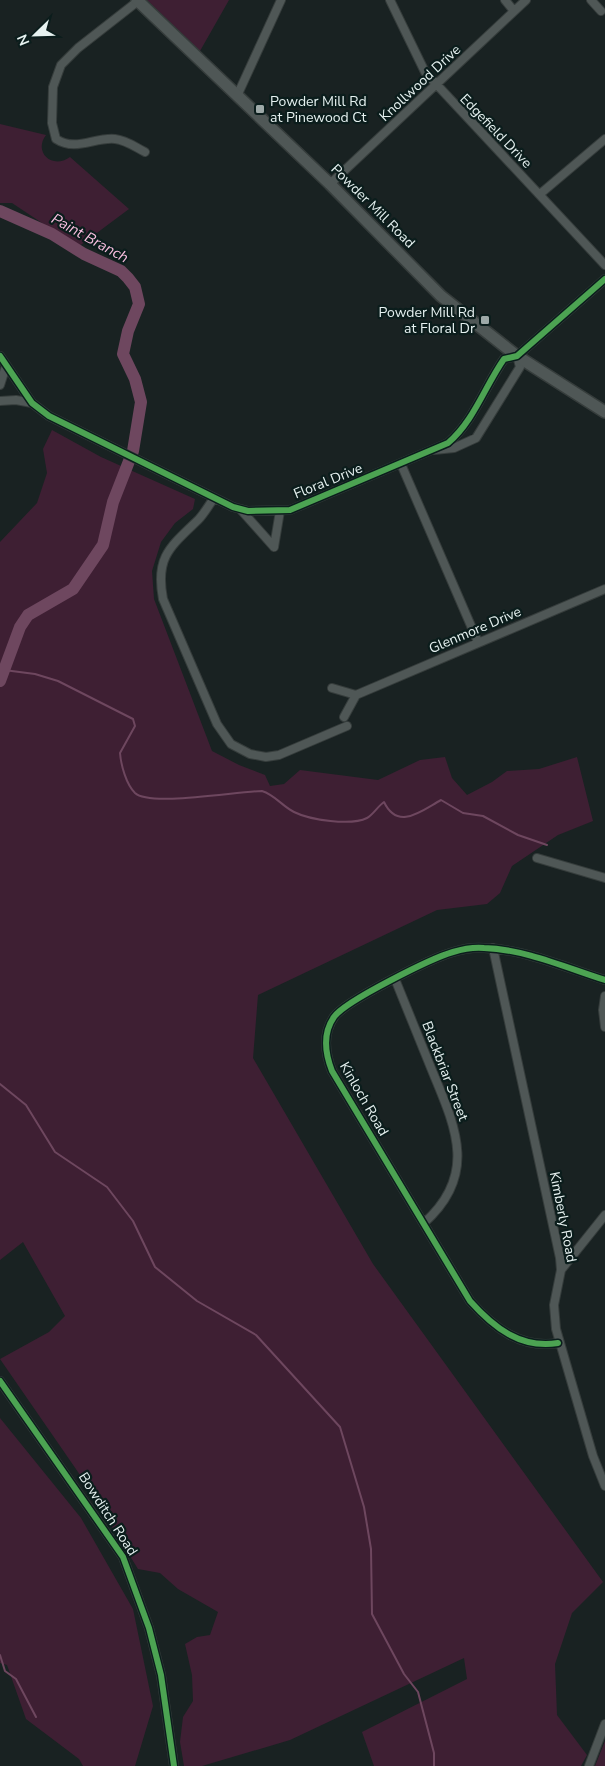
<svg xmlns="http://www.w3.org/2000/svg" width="605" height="1766" font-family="'Nunito Sans',sans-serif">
  <rect width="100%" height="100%" fill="#192222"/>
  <!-- green -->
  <path fill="#3e1f33" d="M 147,0 L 229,0 L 200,51 Z
    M 0,124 L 46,135 C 33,152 52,170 70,157 L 129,209 L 78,247 L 12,203 L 0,203 Z
    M 52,430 L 101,457 L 195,499 L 193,509 L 175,523 L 161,542 L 152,571 L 154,599 L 212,751 L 239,765 L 265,775 L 270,786 L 284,784 L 300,770 L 378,780 L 420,760 L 445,757 L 452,778 L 467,795 L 492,782 L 507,771 L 539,769 L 577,757 L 593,821 L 558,835 L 512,866 L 500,893 L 487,904 L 437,910 L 258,995 L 253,1058 L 373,1264 L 603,1582 L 572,1613 L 555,1664 L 557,1715 L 587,1755 L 581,1766 L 374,1766 L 362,1732 L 467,1679 L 464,1658 L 290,1740 L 202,1766 L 184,1766 L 180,1742 L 183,1717 L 193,1701 L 192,1675 L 185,1644 L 197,1637 L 210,1635 L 218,1612 L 178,1589 L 160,1573 L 138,1569 L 78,1472 L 0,1359 L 49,1332 L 65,1316 L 23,1242 L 0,1260 L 0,542 L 37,503 L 47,473 L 43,449 Z
    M 0,1418 L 81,1518 L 133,1609 L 153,1706 L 135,1766 L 83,1766 L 79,1759 L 26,1719 L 7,1665 L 0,1663 Z
    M 605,1741 L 605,1766 L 595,1766 Z"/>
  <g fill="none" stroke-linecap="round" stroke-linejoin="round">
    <!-- stream -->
    <path stroke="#6e475f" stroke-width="2" d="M 4,670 L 35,674 L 58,681 L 133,719 L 135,726 L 120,753 C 121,765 126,784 135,793 C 150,807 238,791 262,791 C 275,795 282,806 294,812 C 310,820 351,826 367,818 C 373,815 378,806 384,802 C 398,831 421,811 441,800 L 463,813 L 483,816 L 518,835 L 547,845
      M 0,1084 L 26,1105 L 55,1152 L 107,1187 L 133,1221 L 155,1267 L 197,1301 L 256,1335 L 340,1427 L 364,1507 L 371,1549 L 372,1614 L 404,1674 L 418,1692 L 434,1753 L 434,1766
      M 0,1655 L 5,1671 L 16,1679 L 36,1717"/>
    <!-- river -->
    <path stroke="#6e475f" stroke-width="12" d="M 0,211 L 52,234 L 84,254 L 121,271 L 128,278 L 135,287 L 139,304 L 128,331 L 123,354 L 135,379 L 141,402 L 133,451 L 113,502 L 103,545 L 73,589 L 28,615 L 20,627 L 0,681"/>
    <defs>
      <path id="minor" d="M 390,0 L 425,72 L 605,265
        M 505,0 L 514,11
        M 591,0 L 601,11
        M 138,1 L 78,48 L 61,65 L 53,87 L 52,123 L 56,139 C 76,152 94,137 115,139 C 126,140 135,147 145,152
        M 237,96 L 281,0
        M 330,184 L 526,0
        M 540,194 L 605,139
        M 0,356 L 32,403 L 49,416 L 233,507 L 248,511 L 290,510 L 448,443 C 474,421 485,386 504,359 L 517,356 L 605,279
        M 0,385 L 6,366
        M 0,401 L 16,400 L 32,403
        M 434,450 L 454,448 L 476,438 L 520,367 L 517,356
        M 401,464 L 478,642
        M 214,498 C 209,505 204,514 198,520 C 170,547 155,557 163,599 L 217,724 L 231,744 L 250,754 L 266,757 L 279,755 L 347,726
        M 241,510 L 274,547
        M 274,547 L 280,511
        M 332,688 L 356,695
        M 344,717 L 356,695 L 605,589
        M 537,858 L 605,878
        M 493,948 L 560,1258 L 561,1270 L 554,1305 L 556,1329 L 593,1456 L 605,1486
        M 395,979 C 407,1009 419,1038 431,1068 C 455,1126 479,1174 424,1223
        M 605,996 L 603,1010 L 605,1027
        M 561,1270 L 605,1215
        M 558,1343 C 521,1349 494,1328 470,1301 L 332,1071 C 325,1053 322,1034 334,1017 C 345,1001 432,958 453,952 C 463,949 473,947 484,948 C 524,949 567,968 605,980
        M 0,1381 L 123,1557 L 149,1628 L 161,1675 L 174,1766
        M 589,1766 L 605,1724"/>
      <path id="secondary" d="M 137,0 L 330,184 L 441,296 L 517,356 L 605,412"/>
    </defs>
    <!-- minor casing -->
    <use href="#minor" stroke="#363d3c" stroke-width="10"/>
    <!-- secondary casing -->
    <use href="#secondary" stroke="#363d3c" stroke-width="14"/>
    <!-- minor -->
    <use href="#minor" stroke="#4f5756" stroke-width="8"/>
    <!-- secondary -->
    <use href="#secondary" stroke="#4f5756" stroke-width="11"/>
    <defs>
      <path id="cycleway" d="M 0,356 L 32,403 L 49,416 L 233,507 L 248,511 L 290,510 L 448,443 C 474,421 485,386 504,359 L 517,356 L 605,279
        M 558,1343 C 521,1349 494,1328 470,1301 L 332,1071 C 325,1053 322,1034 334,1017 C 345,1001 432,958 453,952 C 463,949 473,947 484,948 C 524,949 567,968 605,980
        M 0,1381 L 123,1557 L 149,1628 L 161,1675 L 174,1766"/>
    </defs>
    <!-- cycleway casing -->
    <use href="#cycleway" stroke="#0b1d1c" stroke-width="9"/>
    <!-- cycleway -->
    <use href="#cycleway" stroke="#4ca352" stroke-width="6"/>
  </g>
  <!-- markers -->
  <g fill="#9ea9a8" stroke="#0b1d1c" stroke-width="2">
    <rect x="255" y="104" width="10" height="10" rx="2.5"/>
    <rect x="480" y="315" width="10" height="10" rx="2.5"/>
  </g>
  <g text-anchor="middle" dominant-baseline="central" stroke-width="4.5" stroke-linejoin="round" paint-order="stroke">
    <!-- street labels -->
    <g font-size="14" fill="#e6f1f0" stroke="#0b1d1c">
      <text transform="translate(420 83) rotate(-43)">Knollwood Drive</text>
      <text transform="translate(496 131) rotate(46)">Edgefield Drive</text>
      <text transform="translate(373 206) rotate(45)">Powder Mill Road</text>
      <text transform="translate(328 481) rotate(-22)">Floral Drive</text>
      <text transform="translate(475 630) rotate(-23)">Glenmore Drive</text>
      <text transform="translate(445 1071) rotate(69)">Blackbriar Street</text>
      <text transform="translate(364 1099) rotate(60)">Kinloch Road</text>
      <text transform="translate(563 1217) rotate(79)">Kimberly Road</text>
      <text transform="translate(108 1514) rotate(57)">Bowditch Road</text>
    </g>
    <!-- poi labels -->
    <g font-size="14" fill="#e6f1f0" stroke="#0b1d1c" text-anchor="start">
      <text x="270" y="101">Powder Mill Rd<tspan x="270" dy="16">at Pinewood Ct</tspan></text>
      <text x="475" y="312" text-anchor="end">Powder Mill Rd<tspan x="475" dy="16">at Floral Dr</tspan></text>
    </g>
    <!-- water labels -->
    <g font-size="15" font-style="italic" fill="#f9bfe0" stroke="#0b1d1c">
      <text transform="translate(90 238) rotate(29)">Paint Branch</text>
    </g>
  </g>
  <!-- north arrow -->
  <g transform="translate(35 35) rotate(247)" stroke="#0b1d1c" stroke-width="4" paint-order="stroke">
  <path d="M0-4L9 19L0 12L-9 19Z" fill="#e6f1f0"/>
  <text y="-8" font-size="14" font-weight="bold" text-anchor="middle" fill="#e6f1f0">N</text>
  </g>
</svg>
